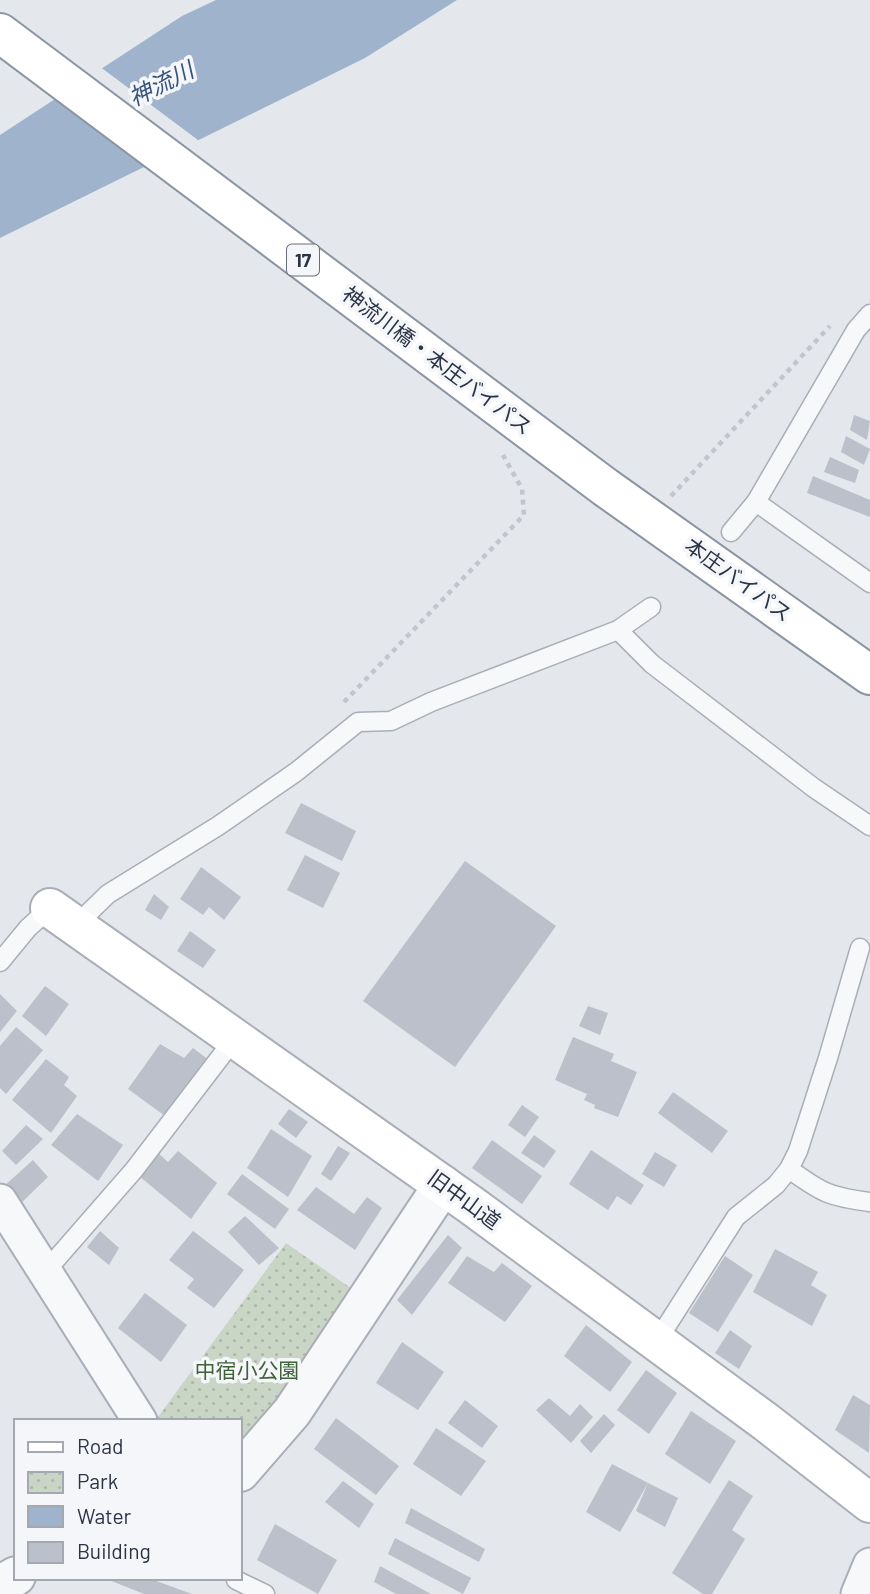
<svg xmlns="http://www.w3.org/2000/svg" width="870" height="1594" font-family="Barlow,'Noto Sans JP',sans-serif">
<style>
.park{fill:url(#park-dots)}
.water{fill:#9fb4cc}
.pier{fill:#e4e7ec}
.building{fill:#bbc0ca}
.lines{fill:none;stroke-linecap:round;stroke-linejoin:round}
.service-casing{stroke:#a9aeb7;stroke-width:21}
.minor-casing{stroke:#a9aeb7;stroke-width:37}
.tertiary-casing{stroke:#a9aeb7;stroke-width:42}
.secondary-casing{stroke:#a9aeb7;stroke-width:42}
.trunk-casing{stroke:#8b94a3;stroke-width:42}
.path{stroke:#c2c5cb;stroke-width:4.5;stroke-dasharray:5 5;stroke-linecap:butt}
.service{stroke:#f7f8fa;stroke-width:18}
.minor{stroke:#f7f8fa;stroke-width:33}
.tertiary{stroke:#f7f8fa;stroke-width:38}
.secondary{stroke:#fff;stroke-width:38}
.trunk{stroke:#fff;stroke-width:38}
.labels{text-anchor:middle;stroke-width:7;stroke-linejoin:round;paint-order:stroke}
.shield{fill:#f4f6f9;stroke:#676e7b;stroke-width:2}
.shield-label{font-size:19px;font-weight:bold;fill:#2b3445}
.street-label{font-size:21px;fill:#2b3445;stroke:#f4f6f9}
.park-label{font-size:21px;fill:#3f6138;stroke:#f4f6f9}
.water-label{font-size:23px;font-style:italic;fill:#34527a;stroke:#f4f6f9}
</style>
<defs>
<pattern id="park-dots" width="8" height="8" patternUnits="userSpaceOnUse" patternTransform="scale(1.75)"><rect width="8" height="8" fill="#c9d6c5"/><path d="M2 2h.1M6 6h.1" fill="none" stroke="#adb8ab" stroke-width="1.8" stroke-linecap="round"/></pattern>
</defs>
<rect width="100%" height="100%" fill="#e4e7ec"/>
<path class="park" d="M286,1243l69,48 -115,165v-35h-85z"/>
<path class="water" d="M216,0h241l-92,58 -365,180v-103l182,-119z"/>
<path class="pier" d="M99,66l103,77 -50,24 -97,-72z"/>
<g class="building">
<path d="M854,415l16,6 -3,19 -17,-10z"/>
<path d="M846,436l24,13 -6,16 -23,-13z"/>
<path d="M830,457l29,13 -4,13 -31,-11z"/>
<path d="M813,476l57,24v17l-63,-24z"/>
<path d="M301,803l55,28 -14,30 -57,-28z"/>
<path d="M305,855l35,18 -17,35 -36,-18z"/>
<path d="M465,861l91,65 -101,141 -92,-66z"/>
<path d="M201,867l40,30 -17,23 -15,-13 -6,8 -23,-16z"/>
<path d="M154,894l15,13 -8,13 -16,-10z"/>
<path d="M190,931l26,19 -13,18 -26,-17z"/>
<path d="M45,986l24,18 -23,32 -24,-20z"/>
<path d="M0,994l17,17 -17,21z"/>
<path d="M588,1006l20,7 -8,22 -21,-9z"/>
<path d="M16,1027l27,23 -37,44 -6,-6v-42z"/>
<path d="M573,1037l41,17 -3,7 26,11 -19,45 -24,-9 1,-3 -11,-5 3,-6 -32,-14z"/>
<path d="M160,1044l24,14 9,-10 16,12 -44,56 -37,-27z"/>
<path d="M46,1059l23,18 -5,8 13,11 -26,37 -39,-33z"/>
<path d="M673,1092l55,39 -16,22 -54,-40z"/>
<path d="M522,1105l17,12 -14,20 -17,-12z"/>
<path d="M289,1109l19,13 -12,16 -18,-14z"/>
<path d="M77,1114l46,31 -25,36 -47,-36z"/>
<path d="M26,1125l17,14 -27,26 -14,-14z"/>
<path d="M271,1129l41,27 -24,41 -41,-29z"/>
<path d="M534,1135l22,16 -12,17 -23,-15z"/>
<path d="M492,1140l50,36 -20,28 -50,-36z"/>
<path d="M338,1146l12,7 -19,28 -10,-7z"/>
<path d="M591,1150l53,35 -13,20 -14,-9 -9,14 -39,-26z"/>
<path d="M178,1151l39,32 -26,36 -52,-43 19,-23 10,9z"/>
<path d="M655,1152l22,13 -13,22 -22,-13z"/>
<path d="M33,1160l15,17 -29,28 -16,-18z"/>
<path d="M242,1174l47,35 -14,20 -48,-35z"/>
<path d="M316,1187l38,27 13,-17 15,11 -27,42 -58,-40z"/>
<path d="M245,1216l34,32 -20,17 -31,-33z"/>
<path d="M100,1231l19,17 -10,17 -22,-18z"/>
<path d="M193,1231l51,39 -30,38 -27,-20 7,-9 -25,-19z"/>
<path d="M448,1235l14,13 -50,67 -15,-15z"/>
<path d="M775,1249l43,23 -7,13 16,10 -15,31 -59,-34z"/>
<path d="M467,1256l27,16 8,-9 30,23 -27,36 -57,-39z"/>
<path d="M725,1256l28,19 -35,57 -29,-19z"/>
<path d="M145,1293l42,32 -26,37 -43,-34z"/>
<path d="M586,1325l46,37 -22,30 -46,-36z"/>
<path d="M730,1330l22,16 -13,23 -24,-16z"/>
<path d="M402,1342l42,30 -26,38 -42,-27z"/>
<path d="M646,1370l31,23 -28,41 -32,-24z"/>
<path d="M853,1395l17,10 -1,48 -34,-23z"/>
<path d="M549,1398l21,18 10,-12 13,13 -22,26 -35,-33z"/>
<path d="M465,1400l33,26 -16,22 -34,-25z"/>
<path d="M691,1411l45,30 -26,43 -45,-30z"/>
<path d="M604,1414l11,11 -24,28 -11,-12z"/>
<path d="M336,1418l63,48 -23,29 -62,-46z"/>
<path d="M436,1428l50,33 -25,35 -48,-32z"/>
<path d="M612,1464l36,19 -28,49 -34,-20z"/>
<path d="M729,1480l24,16 -21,34 13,9 -33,55h-9l-31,-21z"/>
<path d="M343,1481l31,23 -15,24 -34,-26z"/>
<path d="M648,1483l30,15 -13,29 -29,-16z"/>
<path d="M411,1508l74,41 -6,13 -74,-39z"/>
<path d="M275,1524l62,36 -19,34 -61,-34z"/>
<path d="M395,1538l76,40 -8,16 -75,-40z"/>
<path d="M380,1566l51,28h-35l-22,-12z"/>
<path d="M104,1578h44l44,16h-48z"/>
</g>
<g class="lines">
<g class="service-casing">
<g id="service">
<path d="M756,502l114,81"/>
<path d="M731,532l25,-30 100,-172 14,-16"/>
<path d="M618,630l34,34 162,124 56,38"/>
<path d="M75,926l33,-32 110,-68 78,-54 62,-50 33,-1 40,-19 187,-72 33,-23"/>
<path d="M0,962l28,-34 22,-20"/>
<path d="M789,1169c33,24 41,28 81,33"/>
<path d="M45,1272l89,-102 101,-132"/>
<path d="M657,1341l79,-124 40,-32 13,-16 9,-18 30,-93 32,-110"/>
<path d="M236,1580l29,14"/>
</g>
</g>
<g class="minor-casing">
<g id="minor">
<path d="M0,1201l140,220"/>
<path d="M858,1594l12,-29"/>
</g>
</g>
<g class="tertiary-casing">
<g id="tertiary">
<path d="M240,1472l52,-60 151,-227"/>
<path d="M0,1585l16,-9"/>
</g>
</g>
<g class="secondary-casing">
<path id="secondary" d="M50,908l421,297 295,217 104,81"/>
</g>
<g class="trunk-casing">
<path id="trunk" d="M0,33l605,454 265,188"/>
</g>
<g class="path">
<path d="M671,496l159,-170"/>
<path d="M344,702l180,-187 -2,-26 -19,-34"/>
</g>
<use href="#service" class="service"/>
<use href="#minor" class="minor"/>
<use href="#tertiary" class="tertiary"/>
<use href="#secondary" class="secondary"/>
<use href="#trunk" class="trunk"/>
</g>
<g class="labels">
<rect class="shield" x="287" y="244.5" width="32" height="31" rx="5"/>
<g class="shield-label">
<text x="303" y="267">17</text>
</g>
<g class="street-label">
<text transform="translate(437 361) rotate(37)" y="7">神流川橋・本庄バイパス</text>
<text transform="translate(738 580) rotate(36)" y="7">本庄バイパス</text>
<text transform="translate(464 1200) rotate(36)" y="7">旧中山道</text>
</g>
<g class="park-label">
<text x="247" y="1378">中宿小公園</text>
</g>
<g class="water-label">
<text transform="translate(161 84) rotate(-27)" y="8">神流川</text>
</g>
</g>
<rect x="14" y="1419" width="228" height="161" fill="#f4f6f9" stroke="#a4a8b1" stroke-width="2"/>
<rect x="28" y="1442" width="35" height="10" fill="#ffffff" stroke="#a4a8b1" stroke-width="2"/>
<text x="77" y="1454" font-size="21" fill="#2b3445">Road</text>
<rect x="28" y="1472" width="35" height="21" fill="url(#park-dots)" stroke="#a4a8b1" stroke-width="2"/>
<text x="77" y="1489" font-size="21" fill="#2b3445">Park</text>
<rect x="28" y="1506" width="35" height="21" fill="#9fb4cc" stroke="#a4a8b1" stroke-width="2"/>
<text x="77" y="1524" font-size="21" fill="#2b3445">Water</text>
<rect x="28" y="1542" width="35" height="21" fill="#bbc0ca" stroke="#a4a8b1" stroke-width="2"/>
<text x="77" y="1559" font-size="21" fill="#2b3445">Building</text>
</svg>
